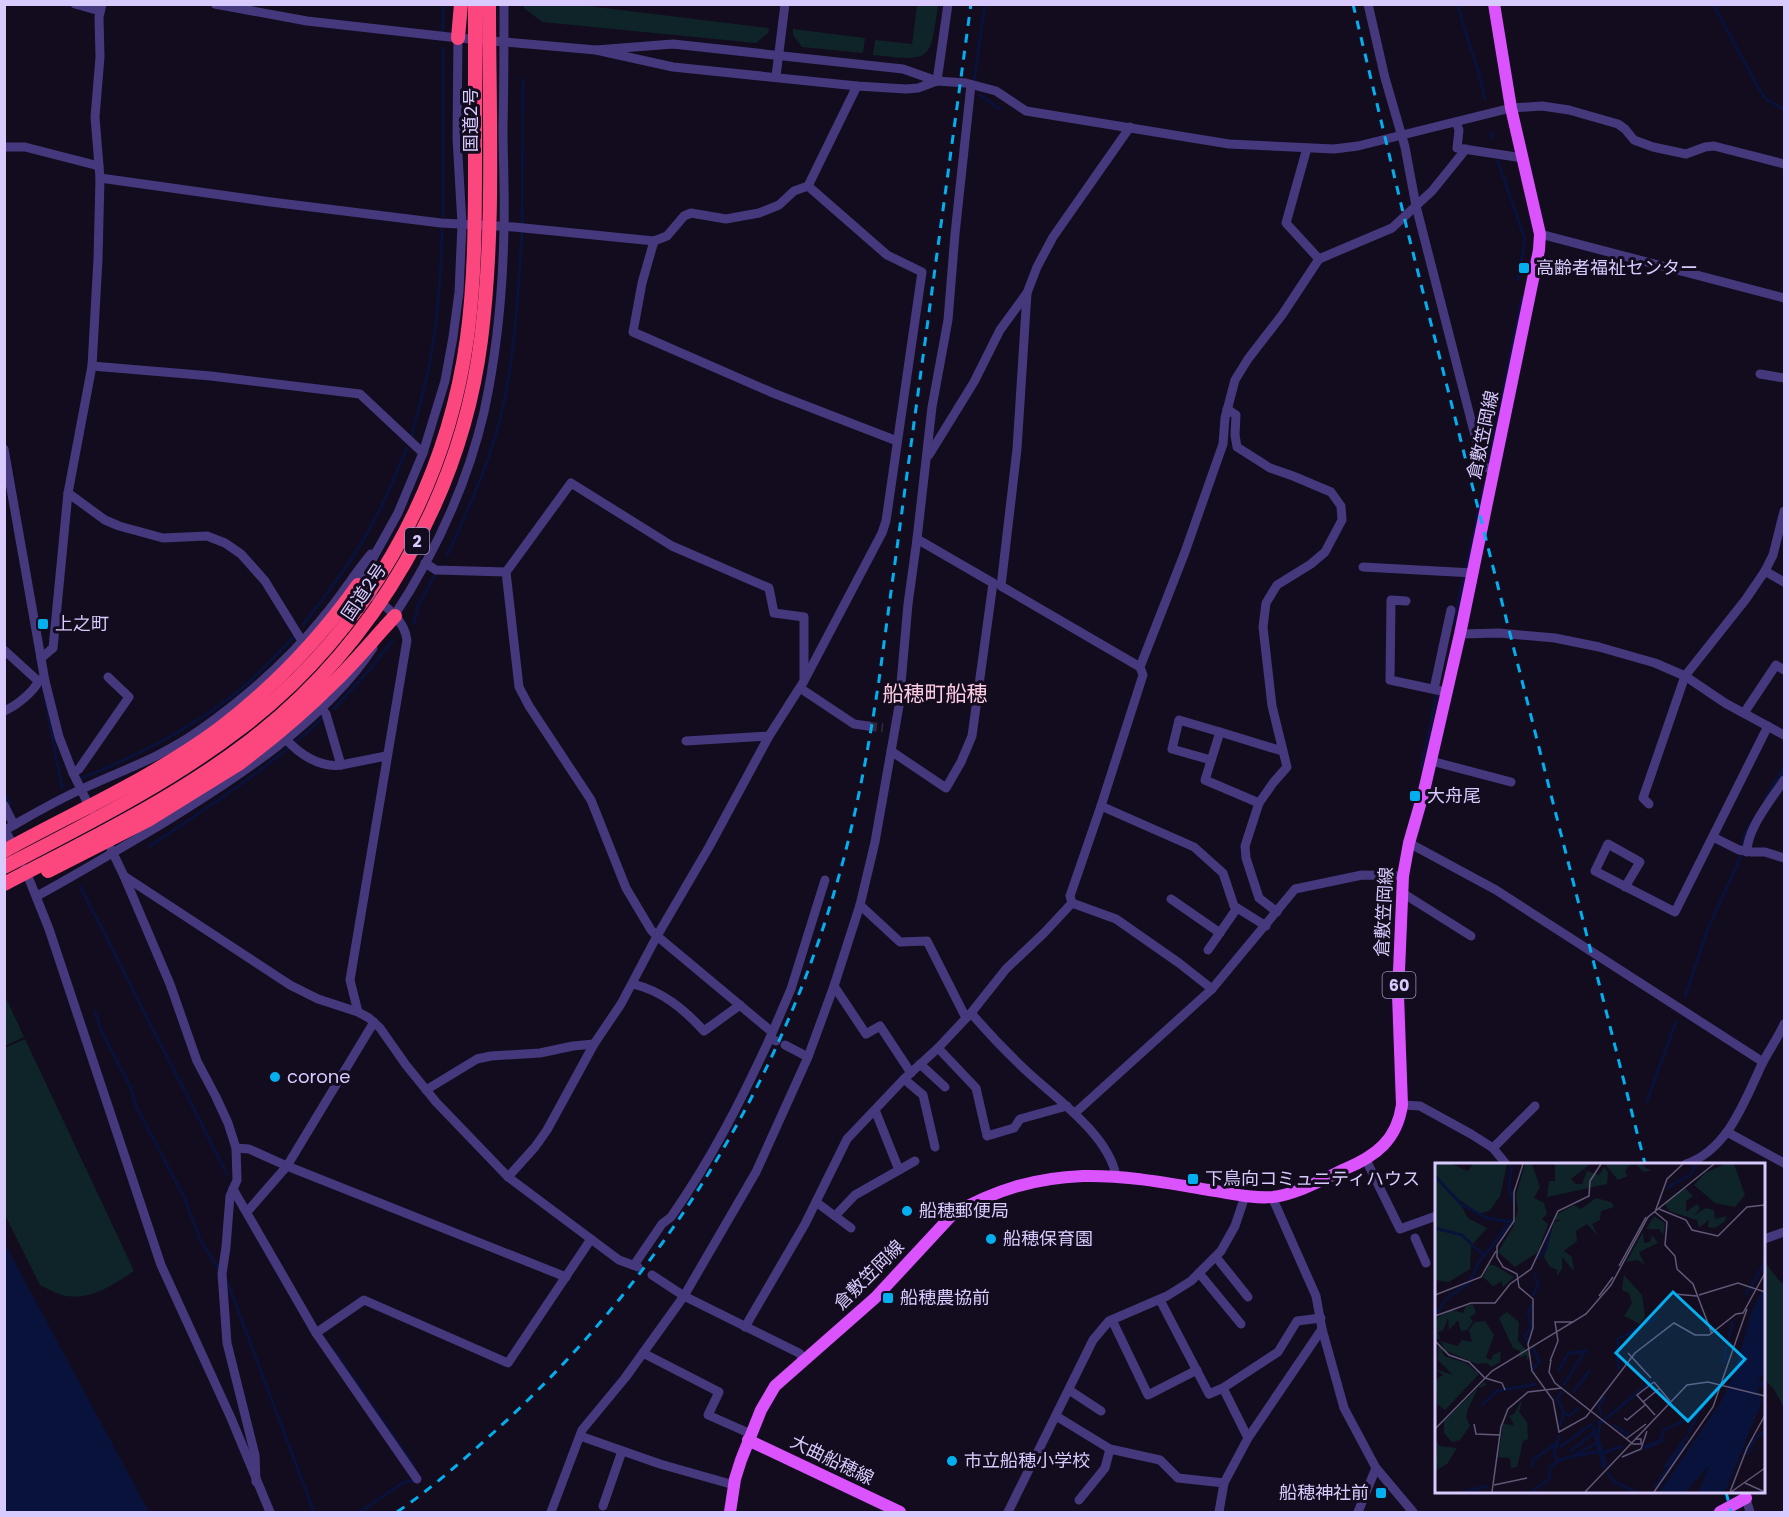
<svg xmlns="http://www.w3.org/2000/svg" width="1789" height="1517" font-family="Poppins,'Noto Sans JP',sans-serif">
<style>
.green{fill:#0f2428}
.water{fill:#09123a}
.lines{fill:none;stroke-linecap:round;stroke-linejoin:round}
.stream{stroke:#09123a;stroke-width:3}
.minor-tunnel{stroke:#302840;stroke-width:9;stroke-dasharray:9 4.5;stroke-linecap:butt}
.minor{stroke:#46387c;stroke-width:9}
.major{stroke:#da53fc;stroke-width:12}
.highway{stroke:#fc477e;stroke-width:14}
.rail{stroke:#04aff0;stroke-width:3;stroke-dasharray:9 8;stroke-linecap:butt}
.highway-bridge{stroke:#fc477e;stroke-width:14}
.poi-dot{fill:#04aff0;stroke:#120c1e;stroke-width:2}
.labels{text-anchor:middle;stroke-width:6;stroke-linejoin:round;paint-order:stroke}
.shield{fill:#120c1e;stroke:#9d91bb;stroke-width:1.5}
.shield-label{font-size:16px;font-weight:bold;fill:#d9cafe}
.street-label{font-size:18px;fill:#d9cafe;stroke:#120c1e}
.poi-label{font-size:18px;fill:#d9cafe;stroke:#120c1e;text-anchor:start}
.quarter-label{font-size:21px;fill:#fecce3;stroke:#120c1e}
.inset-river{fill:none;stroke:#09123a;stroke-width:3}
.inset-road{fill:none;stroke:#625878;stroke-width:1.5}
.view{fill:#04aff0;fill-opacity:0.15;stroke:#04aff0;stroke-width:3}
.inset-edge{fill:none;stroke:#d9cafe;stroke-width:3}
</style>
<rect width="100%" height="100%" fill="#120c1e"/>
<g class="green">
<path d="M524,5h64v1l181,22 -1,5 -12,10 -214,-21 -18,-14z"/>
<path d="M917,5h21c-8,58 -7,56 -65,50l2,-15 37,4z"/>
<path d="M793,29l72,9 -2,15 -61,-6 -9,-12z"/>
<path d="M5,996l19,41 -19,9h-1z"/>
<path d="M25,1039l109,232c-20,13 -42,29 -67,25 -9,-1 -19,-7 -27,-11l-35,-70v-167z"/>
<path d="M1764,1261l17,22h3v125l-10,-19 -10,-10z"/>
</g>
<path class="water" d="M4,1244h1l144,268h-144z"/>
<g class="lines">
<g class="stream">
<path d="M1457,4l22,70 6,25"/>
<path d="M1713,4l45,83 7,11 19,12"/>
<path d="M443,32v-28"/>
<path d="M974,81l11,-77"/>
<path d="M980,95l20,14"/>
<path d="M1491,132l2,6"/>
<path d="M1498,161l27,79 -7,40"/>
<path d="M443,217v-169"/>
<path d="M522,223l1,-144"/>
<path d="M411,438c6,-24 13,-47 18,-71 9,-46 12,-92 13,-138"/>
<path d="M1489,461l33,-163"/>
<path d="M447,555c21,-44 41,-89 53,-136 15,-61 18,-124 22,-187"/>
<path d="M414,623l4,-17 17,-32"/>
<path d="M1453,623l32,-140"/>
<path d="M303,625c21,-28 44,-56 62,-88 17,-28 29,-58 42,-89"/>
<path d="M45,697l17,91 2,-1"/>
<path d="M334,709l37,-41 22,-28"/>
<path d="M1421,768l16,-75"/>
<path d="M82,778c51,-20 98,-44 142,-76 26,-18 48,-43 71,-66"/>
<path d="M4,793l6,11"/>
<path d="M1765,799l19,-31"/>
<path d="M150,846c60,-40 120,-79 173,-128"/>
<path d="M80,886l147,288"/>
<path d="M1685,997l23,-68 33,-73 3,-20 9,-16"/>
<path d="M95,1012l7,20 29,56 5,18 48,91 16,42 19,31"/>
<path d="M1647,1101l29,-79"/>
<path d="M227,1281l87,231"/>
<path d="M333,1349l81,117"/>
<path d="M360,1512l44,-30 9,-1"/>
</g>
<path class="minor-tunnel" d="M868,726l15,2"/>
<g class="minor">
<path d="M75,4l25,7"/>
<path d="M215,4l92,17 151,17 138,12 77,17 184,19 49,3 12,-1 19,-7"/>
<path d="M1368,4l17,74 20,69 11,59 64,249 4,12 10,2"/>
<path d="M596,50l77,-6 230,25 34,12 29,2 30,8 30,20 203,33 105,5 24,-3 153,-38 31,-2 27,4 49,14 7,5 9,11 19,7 33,7 19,-7 9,-1 70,18"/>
<path d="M776,76l9,-72"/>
<path d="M937,81l11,-77"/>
<path d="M1456,122l3,8 -2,18 66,10"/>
<path d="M1130,127l-77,110 -16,30 -10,26 -10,156 -16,137 139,81"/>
<path d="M4,147h21l74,19"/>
<path d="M1307,148l-21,75 33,36"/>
<path d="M100,178l171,24 170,21 73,4 140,14 13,-5 17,-20 7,-3 35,6 33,-6 20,-8 15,-14 14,-5 79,69 35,17 -36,249 -4,12 -78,148 -35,55 -60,111 -52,89 -36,68 -27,40 -47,86 -12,17 -27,30"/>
<path d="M808,186l49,-100"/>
<path d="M1540,234l244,64"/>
<path d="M654,241l-12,42 -9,49 140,61 124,48"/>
<path d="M92,366l119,10 149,18 63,59"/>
<path d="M1760,374l24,4"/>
<path d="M1227,409l9,6 -1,20 2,12 33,21 23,8 38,16 10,14 1,14 -17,32 -14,12 -34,21 -11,18 -3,24 9,79 15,61 -14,16 -14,20"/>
<path d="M4,449l41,232 14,56 14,36 18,37"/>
<path d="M929,455l45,-73 26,-52 27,-37"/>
<path d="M68,493l37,27 14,6 44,12 44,-2 18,7 16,11 24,27 37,60"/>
<path d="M425,563l11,7 70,2 13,115 10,19 62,94 35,88 25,42 6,6 115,96"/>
<path d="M1363,567l110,6"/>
<path d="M1765,571l19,11"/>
<path d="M506,572l65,-89 101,63 97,42 5,25 30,4v62"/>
<path d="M1406,601l-15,-1 -1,80 56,12"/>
<path d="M392,619c41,-62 75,-134 92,-207 13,-60 19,-123 20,-185 1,-33 -1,-67 -1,-100 1,-41 1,-82 1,-123"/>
<path d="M1460,634l39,-1 56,5 44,9 56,16 30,13 40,27 59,32"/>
<path d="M4,650l33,30 8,1"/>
<path d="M41,658l12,-10 15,-155 24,-127 6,-107 2,-81 -5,-61 5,-60 -1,-40 3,-13"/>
<path d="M800,688l54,36 14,2"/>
<path d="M1434,689l17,-79"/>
<path d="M321,707l5,7 15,51 45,-9"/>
<path d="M4,711c12,-5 30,-19 35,-31"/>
<path d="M1744,713l32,-48 8,5"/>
<path d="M286,739c13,15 34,29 55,26"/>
<path d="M686,741l83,-5"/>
<path d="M891,751l55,37 15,-26 11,-26 21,-153 -76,-44"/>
<path d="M1211,760l-39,-11 7,-29 41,12"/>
<path d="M1431,761l80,21"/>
<path d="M73,773l6,-4 50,-72 -21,-20"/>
<path d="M1649,804l-6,-6 42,-122 61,-77 19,-28 8,-16 11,-44"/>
<path d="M4,805l10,20"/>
<path d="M1101,806l93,41 29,26 11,33 32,20"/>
<path d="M4,829l11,19"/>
<path d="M5,830c25,-14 50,-29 77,-41 41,-19 80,-32 118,-59 45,-32 89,-70 124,-114 17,-20 30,-42 47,-62"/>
<path d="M1713,837l26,13 13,2h13l19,6"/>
<path d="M1409,843l87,47 267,172"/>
<path d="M111,849l13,27 46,108 27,77 19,36 12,26 8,25 1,32 -7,16 -4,51 -4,27 5,69 28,112 1,27"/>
<path d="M1747,852c0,-24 25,-53 37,-72"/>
<path d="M25,869l24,60 112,336 70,153 39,94"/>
<path d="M124,876l166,109 28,14 40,13 11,6 11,10 26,37 30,37 72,75 111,83 19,7"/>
<path d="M1625,887l15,-25 -32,-18 -13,27 80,41 93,-186"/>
<path d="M1401,892l70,44"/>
<path d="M37,896c42,-23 82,-47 123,-71 75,-46 163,-102 213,-177"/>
<path d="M1171,899l49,34"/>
<path d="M1072,903l44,16 63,44 33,26"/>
<path d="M860,905l40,37 27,-1 39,77"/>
<path d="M1277,912l-18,-14 -13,-40 -1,-12 14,-43 -54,-23 15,-48 62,19"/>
<path d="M1208,950l29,-42"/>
<path d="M633,984c29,7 51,25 71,47l36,-26"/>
<path d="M834,986l32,48 14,-8 31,47"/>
<path d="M358,1012l-8,-32 57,-340c-3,-25 -31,-40 -49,-55l40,-72 25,-60 22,-72 8,-44 6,-45 3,-68 -5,-86 1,-104"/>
<path d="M971,1013c19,22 39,43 61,63 28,25 77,61 84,100"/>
<path d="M776,1041l-6,-3 21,-49 34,-109"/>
<path d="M785,1045l23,12"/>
<path d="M938,1048l38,40 11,48 27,-8 6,-9 47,-13"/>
<path d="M920,1064l25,23"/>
<path d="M904,1079l19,16 12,52"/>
<path d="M426,1090l51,-31 14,-3 49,-3 33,-7 21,-2"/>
<path d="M1402,1105l18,1 51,28 22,14 13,16"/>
<path d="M875,1110l24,60"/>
<path d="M1075,1113l137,-124 83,-100 67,-14 41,1"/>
<path d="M1727,1132l57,31"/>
<path d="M236,1148l13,1 38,17 279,111"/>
<path d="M1493,1148l42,-42"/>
<path d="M1366,1160l34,69 36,-13"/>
<path d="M1686,1164c42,-14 59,-64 76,-100 7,-14 16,-26 22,-40"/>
<path d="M233,1189l83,144 101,146"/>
<path d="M1272,1197l44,99 6,33 22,79 32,60 37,44"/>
<path d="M816,1202l35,26"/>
<path d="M247,1212l40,-46 87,-144"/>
<path d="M835,1216l20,-21 60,-34"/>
<path d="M1415,1238l11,25"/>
<path d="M1764,1239l20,-7"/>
<path d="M1216,1257l32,40"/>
<path d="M634,1265l28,-41 9,-7c40,-57 70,-116 99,-179"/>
<path d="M1199,1273l42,51"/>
<path d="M652,1275l32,21 115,57 5,6"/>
<path d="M1160,1300l49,94 14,-6"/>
<path d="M1112,1320l36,75 49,-25"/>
<path d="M745,1327l60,-103 42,-85 57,-60 34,-31 33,-35 35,-44 38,-36 28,-30 -2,-7 31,-90 42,-131 -3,-8 45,-115 38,-108 2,-26 10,-38 13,-21 34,-44 37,-56 73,-31 40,-37 34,-42"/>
<path d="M316,1333l48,-33 144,63 83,-124"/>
<path d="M643,1353l76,39 -11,23 43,19"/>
<path d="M1069,1390l32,21"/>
<path d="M1056,1416l54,33 50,11 18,18 46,5 24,-45 -25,-50 55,-36 19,-31 24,-3"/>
<path d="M580,1436l80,28 74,21"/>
<path d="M1248,1438l74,-109"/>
<path d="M1744,1492l6,20"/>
<path d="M1079,1500l26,-32 5,-19"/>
<path d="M603,1506l19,-55"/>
<path d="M551,1512l31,-82 43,-52 59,-82 72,-124 52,-115 26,-71 26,-81 15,-63 24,-136 9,-102 9,-65 15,-132 16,-87 7,-86 16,-149"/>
<path d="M1008,1512l85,-172 16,-19 58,-25 24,-15 30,-30 14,-25 10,-30"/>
<path d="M1219,1512l5,-29"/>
<path d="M1358,1512l18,-44"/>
</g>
<g class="major">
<path d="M748,1440l152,72"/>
<path d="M730,1512l5,-33 6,-19 20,-50 14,-24 100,-88 78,-84c42,-24 81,-36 130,-38 43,-1 84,7 126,14 21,3 43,9 64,7 24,-3 49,-17 72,-28 31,-13 52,-29 57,-64l-4,-110 5,-119 6,-33 15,-52 36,-157 79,-384 1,-16 -29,-126 -17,-104"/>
<path d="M1720,1512l26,-14"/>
</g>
<g class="highway">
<path d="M458,38l3,-34"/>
<path d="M215,732c56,-42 103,-91 143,-147"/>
<path d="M240,763c33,-25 65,-52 95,-82 21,-20 40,-44 60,-65"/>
</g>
<g class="rail">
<path d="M1353,4l55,229 237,931"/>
<path d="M1726,1492l5,20"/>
<path d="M397,1512c34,-23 65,-51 96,-79 159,-144 280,-333 341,-540 21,-70 34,-141 45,-213l92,-676"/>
</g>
<g class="highway-bridge">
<path d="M4,851c71,-39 146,-72 211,-119"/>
<path d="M4,867c81,-42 164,-83 237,-139 123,-94 205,-237 226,-390 8,-59 8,-118 8,-177 0,-52 0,-104 0,-157"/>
<path d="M48,871l100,-51 92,-57"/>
<path d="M4,884c84,-44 172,-86 247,-144 125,-97 210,-244 230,-400 14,-109 8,-226 8,-336"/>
</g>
</g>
<g class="poi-dot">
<rect x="1518" y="262" width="12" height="12" rx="3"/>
<rect x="37" y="618" width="12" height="12" rx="3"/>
<rect x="1409" y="790" width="12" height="12" rx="3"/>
<circle cx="275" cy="1077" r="6"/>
<rect x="1187" y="1173" width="12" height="12" rx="3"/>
<circle cx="907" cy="1211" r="6"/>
<circle cx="991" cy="1239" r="6"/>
<rect x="882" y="1292" width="12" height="12" rx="3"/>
<circle cx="952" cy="1461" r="6"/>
<rect x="1375" y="1487" width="12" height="12" rx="3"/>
</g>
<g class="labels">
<g class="shield">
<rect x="405" y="528" width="24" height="26" rx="4.5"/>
<rect x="1382.5" y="972" width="33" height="26" rx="4.5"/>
</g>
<g class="shield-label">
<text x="417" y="547">2</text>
<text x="1399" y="991">60</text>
</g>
<g class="street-label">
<text transform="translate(471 120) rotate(-90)" y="6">国道2号</text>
<text transform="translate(1483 435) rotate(-78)" y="6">倉敷笠岡線</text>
<text transform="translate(364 592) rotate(-56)" y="6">国道2号</text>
<text transform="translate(1384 912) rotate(-87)" y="6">倉敷笠岡線</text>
<text transform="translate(869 1275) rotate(-45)" y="6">倉敷笠岡線</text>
<text transform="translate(832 1460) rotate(26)" y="6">大曲船穂線</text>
</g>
<g class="poi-label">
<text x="1536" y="274">高齢者福祉センター</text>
<text x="55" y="630">上之町</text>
<text x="1427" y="802">大舟尾</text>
<text x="287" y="1083">corone</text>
<text x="1205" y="1185">下鳥向コミュニティハウス</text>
<text x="919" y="1217">船穂郵便局</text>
<text x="1003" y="1245">船穂保育園</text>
<text x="900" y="1304">船穂農協前</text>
<text x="964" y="1467">市立船穂小学校</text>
<text x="1369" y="1499" text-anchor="end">船穂神社前</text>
</g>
<g class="quarter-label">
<text x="935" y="701">船穂町船穂</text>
</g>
</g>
<g transform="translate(1435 1163)">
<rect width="330" height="330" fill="#120c1e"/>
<path d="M0,1h17l16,7 5,-7h34l-7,32 -10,14 -11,4 -22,-16 11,20 19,10 -16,18 -1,23 -21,13 -14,-2zM90,1h7l8,23 -6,11 10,5 3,11 -5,5 6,5 -10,28 -23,15 -17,-15 15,-25 5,-17 -2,-15zM120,1h35l-19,15 5,5h6l5,-13 12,4 5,-8 4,5 -1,12 -60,13 2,-16h6zM170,1h36l10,7 -8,1 -7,-8 -8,2 -3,6 3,4 -10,4zM290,1h9l11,31 -10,12 -20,-4 -21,-18 11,-12zM250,25l8,8 -7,5v11l11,-8 3,5 -7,7 13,-8 8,2 1,9 12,-3 -2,5 -10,7 -7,-1 1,-7 -10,8 -2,-8 -28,-9 -4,-8zM161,35l15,4 3,5 -13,4 -1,9 -8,4 6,12 -11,-12 -11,7 1,10 -13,10 8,6 2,14 -12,-14v12l-5,7v-6l-7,-3 -6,-10 10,-35 8,-2h-7l1,-5 18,-10 7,4zM219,53l11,7 -2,12 -4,-6h-13zM208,69l1,11 6,-1 2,-7 6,8 -19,9 6,13 -7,-5 -12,2zM54,102h5l20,12 -11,10 -1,-6 -9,5 -10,-9zM189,112l18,20 3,21 -5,8 -16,-8 8,-13 -3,-10 -7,-3zM38,141l3,9 -6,4 3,5 -6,8 -6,1 -3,-11 -9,10 -1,-12 -5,13 -5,1 2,7h-5l1,-21 16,-8 11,3 3,-7zM72,149l12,10 -1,19 12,13 -3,7 -1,-6 -7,3 1,-7 -7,-3 -14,-30zM50,158l9,14 -8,23 5,2 2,-5 8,-4 -1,11 -9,5 -4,-4 -10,1 -31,-13 -6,-10 18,5 4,-6 10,2 -3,-12 6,-8zM0,178l5,3 4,12 22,7 13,11 -34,36 -8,-6 -2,-18v-6l8,-5 -8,-6 18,6 -16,-16 2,-14zM49,219l3,3 -9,3 -10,21 -2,8 4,9 -10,14 -8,2 -8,-9v-12zM87,236l-3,13 8,10 1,17 -5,2 -6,26 -6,1 -1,-10 -12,-1 5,-33 11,1 -5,-9 5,-2zM2,278l2,5 18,2 -10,16 -12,7z" fill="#0f2428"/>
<path d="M330,122v86l-8,13 8,-5v7l-8,1 5,14 -35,87 -4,4h-25l11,-26 -23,26h-27l63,-92 12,-27 17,-60z" fill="#09123a"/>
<path class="inset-river" d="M77,1l-3,23 5,16M0,13l26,28 26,14 24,4M232,25l24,-14 5,-10M0,65l27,7 22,21M101,96l10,-10 4,-19M311,132l19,-33M98,133l5,-11 -4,-12M0,152l12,-17 22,-15 11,-22 33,-42M293,178l5,-20M93,180l-3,-8 7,-7 -4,-15 5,-9M98,185l6,13 -6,9M288,201l4,-18M183,207v-31l40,-22M123,208l11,-18 19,-2M128,223l22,-35M138,230l17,-23M201,230l16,-12M46,243l16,-15 39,-7M265,248l12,-19M129,250l5,3 10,-9M166,252l-2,-9 6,-10M165,257l-2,18 8,28M164,261l37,-30M178,262l16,10M125,263l4,-13 -7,-14 5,-8M158,263l11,43M253,270l11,-21M125,284l33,-24M208,284l17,-6 4,-11 31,-14M210,286l20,-10M135,289l23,-19M167,290l21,-7M312,291l6,-13 12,-11M136,294l26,-14M136,294l28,-6M127,297l-5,1 13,-4M96,304l3,-8 23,-16 2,-8M230,304l23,-32M172,309l6,9 22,11M219,325l31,-44M28,329l25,-6M96,329l18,-13 1,-11 7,-7 -3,-10 4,-8"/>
<path class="inset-road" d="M88,1l-9,28v29l-17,25v11l6,10 14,7 2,13 14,12v29l-5,16 4,27 21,29 6,32 27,-15 49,-64 39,-30 21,12h14l27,-21 7,-1 22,-40M248,1l-16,15 -12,33 12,10 -2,23 10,11 2,13 16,15 19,50M224,46l27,11 6,10 26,6 29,-29 18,-2M184,103l27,-49M239,131l23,2M0,132l46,-18 15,-26M264,132l39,-12 27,9M164,133l14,-19M0,153l36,-13h24l15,-19 21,-15 27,-58 31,-15 1,-15 11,-17M0,178l14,14 20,7 16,16 17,5 3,7M193,190l23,25M116,197l-2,12 6,11 78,61h8v-5h-5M115,198l8,-20 -3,-19h19M219,219l-17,13 18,20M219,219l16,19M208,239l17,-14M189,255l3,2 18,-15M39,261l2,10 24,1M0,266l57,-58 94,-57 25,-29 37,-68 66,-53M191,276l20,-15M187,294l19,-8 6,-18M310,320l20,9M59,322l33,-7M57,329l9,-65 7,-18 20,-17 34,-4M150,329l102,-107 21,-3 57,14M219,329l59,-85 34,-98M295,329l17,-44 18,-33M296,329l34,-24"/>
<path class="view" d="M238,129l72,67 -57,62 -72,-68z"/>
<rect width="330" height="330" class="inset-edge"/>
</g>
<rect width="1789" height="1517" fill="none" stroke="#d9cafe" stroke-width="12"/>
</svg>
